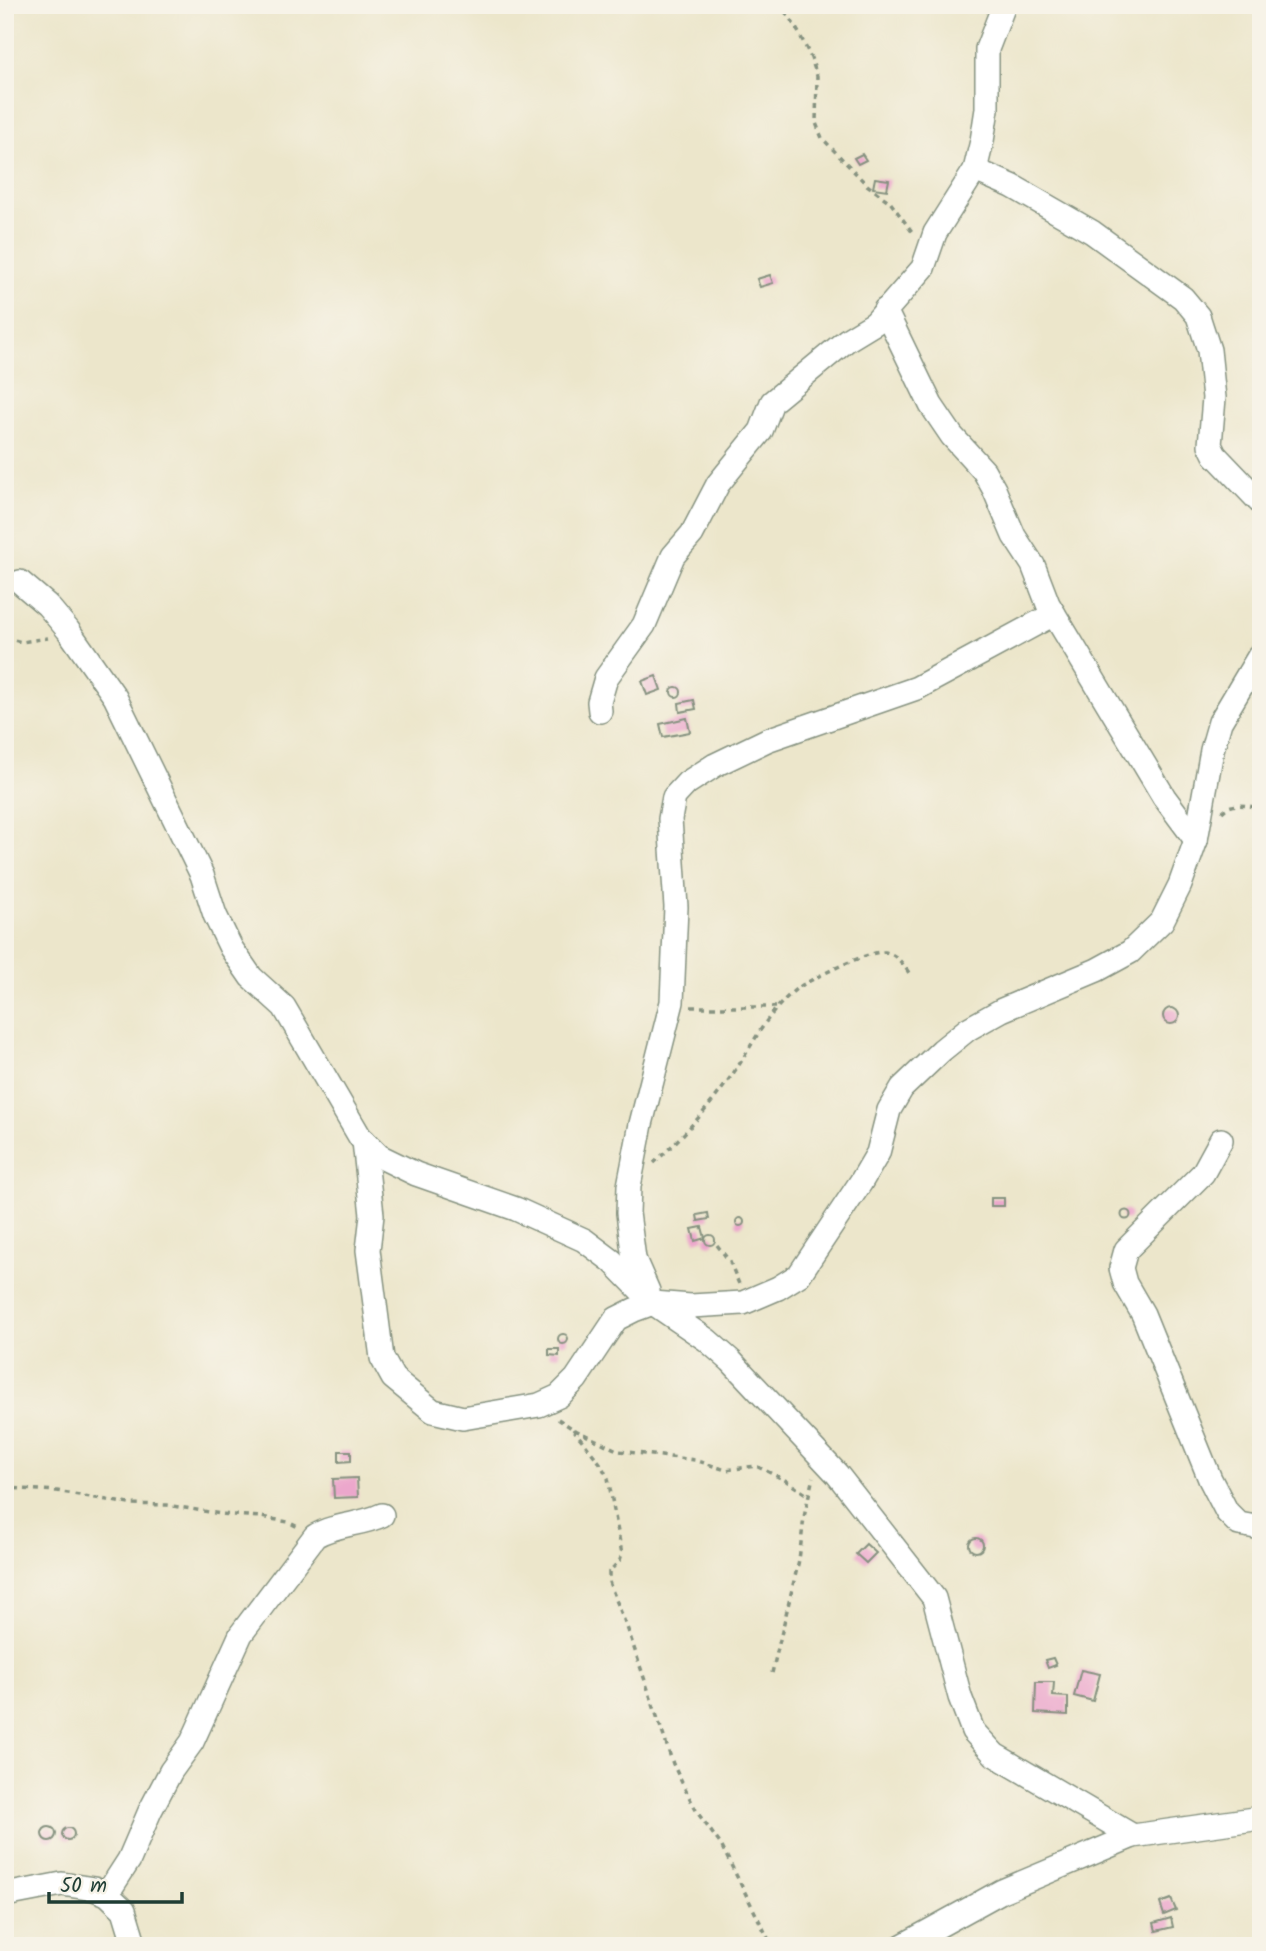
<svg xmlns="http://www.w3.org/2000/svg" width="1266" height="1951" font-family="Kalam,sans-serif">
<style>
.building{fill:#eca7cc}
.lines{fill:none;stroke-linecap:round;stroke-linejoin:round}
.minor-casing{stroke:#869280;stroke-width:26}
.path{stroke:#869280;stroke-width:3.5;stroke-dasharray:5 5;stroke-linecap:butt}
.minor{stroke:#fff;stroke-width:23}
</style>
<rect width="100%" height="100%" fill="#f7f3e8"/>
<filter id="ink" filterUnits="userSpaceOnUse"><feTurbulence type="fractalNoise" baseFrequency=".0143" numOctaves="2"/><feDisplacementMap in="SourceGraphic" scale="14" xChannelSelector="R" yChannelSelector="G"/><feConvolveMatrix kernelMatrix="1 2 1 2 8 2 1 2 1" color-interpolation-filters="sRGB"/></filter>
<filter id="wash" filterUnits="userSpaceOnUse"><feTurbulence type="fractalNoise" baseFrequency=".00686" numOctaves="4" result="noise"/><feDisplacementMap in="SourceGraphic" scale="28" xChannelSelector="R" yChannelSelector="G"/><feGaussianBlur stdDeviation="1.57" result="paint"/><feColorMatrix in="noise" values="0 0 0 0 0 0 0 0 0 0 0 0 0 0 0 0 0 1.4 0 .05"/><feComposite in="paint" operator="in"/></filter>
<g filter="url(#wash)">
<rect width="100%" height="100%" fill="#ece6cb"/>
<g id="blocks">
<g class="building">
<path d="M862,154l4,6 -8,4 -4,-6z"/>
<path d="M875,178l14,2 -2,10 -14,-2z"/>
<path d="M770,275l3,8 -13,4 -3,-8z"/>
<path d="M656,676l5,14 -14,5 -5,-14z"/>
<circle cx="676" cy="692" r="5"/>
<path d="M694,700l2,9 -16,3 -1,-9z"/>
<path d="M687,718l3,14 -27,5 -3,-13z"/>
<circle cx="1171" cy="1016" r="8"/>
<rect x="991" y="1198" width="13" height="8"/>
<circle cx="1126" cy="1215" r="4.5"/>
<path d="M708,1213l1,6 -11,2 -1,-6z"/>
<circle cx="740" cy="1222" r="4"/>
<path d="M702,1227l3,11 -10,3 -3,-12z"/>
<circle cx="710" cy="1240" r="5"/>
<circle cx="563" cy="1339" r="5"/>
<path d="M549,1349h10v7l-10,-1z"/>
<path d="M339,1451h12v10l-12,1z"/>
<path d="M357,1478l1,19 -24,1 -1,-19z"/>
<circle cx="976" cy="1545" r="7"/>
<path d="M866,1544l10,9 -10,10 -10,-9z"/>
<path d="M1053,1658l3,7 -8,3 -3,-8z"/>
<path d="M1081,1670l19,4 -7,27 -19,-5z"/>
<path d="M1036,1682h18l-1,14 15,1v18l-33,-2z"/>
<circle cx="49" cy="1834" r="7"/>
<circle cx="68" cy="1834" r="6"/>
<path d="M1171,1899l5,11 -12,5 -4,-12z"/>
<path d="M1171,1918l2,9 -17,4 -2,-8z"/>
</g>
</g>
</g>
<g filter="url(#ink)">
<use href="#blocks" fill-opacity="0" stroke="#869280" stroke-width="2"/>
<g class="lines">
<g class="minor-casing">
<g id="minor">
<path d="M975,170l37,16 80,46 91,66 15,18 11,34 5,48 -4,47 5,10 46,48"/>
<path d="M885,310l46,95 21,31 32,35 10,18 20,47 19,29 15,39 116,193 32,43"/>
<path d="M20,582l27,23 21,25 47,67 87,178 13,40 16,33 20,29 33,30 76,130 19,19 37,18 100,35 68,31 28,21 41,42 54,37 24,21 106,113 97,124 26,99 13,34 22,24 138,81"/>
<path d="M600,711l-1,-9 7,-24 38,-53 29,-69 19,-22 26,-50 43,-53 11,-29 75,-62 28,-17 48,-55 12,-35 40,-63 7,-29 5,-32v-60l17,-44"/>
<path d="M1221,1140l-18,33 -77,77 -5,18 4,15 18,31 67,165 17,33 12,12 22,4"/>
<path d="M364,1141l8,74 -4,35 14,108 11,20 40,33 30,7 76,-13 20,-9 17,-17 40,-60 18,-9 19,-7 38,3 52,-3 35,-15 21,-13 62,-93 17,-29 11,-43 13,-22 40,-38 26,-21 34,-19 95,-40 33,-18 32,-31 18,-36 16,-45 16,-90 8,-28 41,-69"/>
<path d="M648,1291l-14,-32 -6,-46 1,-27 12,-62 31,-122 4,-95 -6,-88 4,-22 13,-14 28,-18 52,-25 150,-52 137,-74"/>
<path d="M107,1894l22,-34 21,-49 21,-40 21,-29 49,-108 74,-98c20,-12 46,-11 67,-21"/>
<path d="M5,1895l57,-11 32,5 13,5 17,16 11,36"/>
<path d="M902,1946l100,-55 131,-55 128,-18"/>
</g>
</g>
<g class="path">
<path d="M778,5l10,10 11,18 12,25 6,18 -1,47 6,15 45,47 23,17 23,31"/>
<path d="M5,638l17,4 26,-4"/>
<path d="M1222,812c10,-11 25,-6 39,-4"/>
<path d="M691,1007h86"/>
<path d="M654,1163c29,-27 56,-56 78,-88 16,-22 27,-47 45,-67 6,-7 13,-14 19,-19 15,-10 73,-39 89,-37 11,2 18,12 24,21"/>
<path d="M717,1245l13,17 9,22"/>
<path d="M558,1419l15,10 46,22 76,9 31,10 30,-4 29,14 24,16"/>
<path d="M573,1429l27,34 8,15 14,76 -2,6 -11,12v10l19,48 45,134 11,23 13,25 24,33 51,101"/>
<path d="M5,1488l52,3 72,13 38,1 54,9 40,3 27,5 10,5"/>
<path d="M772,1673l27,-113 5,-43 9,-40"/>
</g>
<use href="#minor" class="minor"/>
</g>
</g>
<rect width="1266" height="1951" fill="none" stroke="#f7f3e8" stroke-width="28"/>
<path d="M49 1892v10h133v-10" fill="none" stroke="#1f3d34" stroke-width="3.5"/>
<text x="60" y="1892" font-size="21" fill="#1f3d34" stroke="#f7f3e8" stroke-width="5" paint-order="stroke">50 m</text>
</svg>
